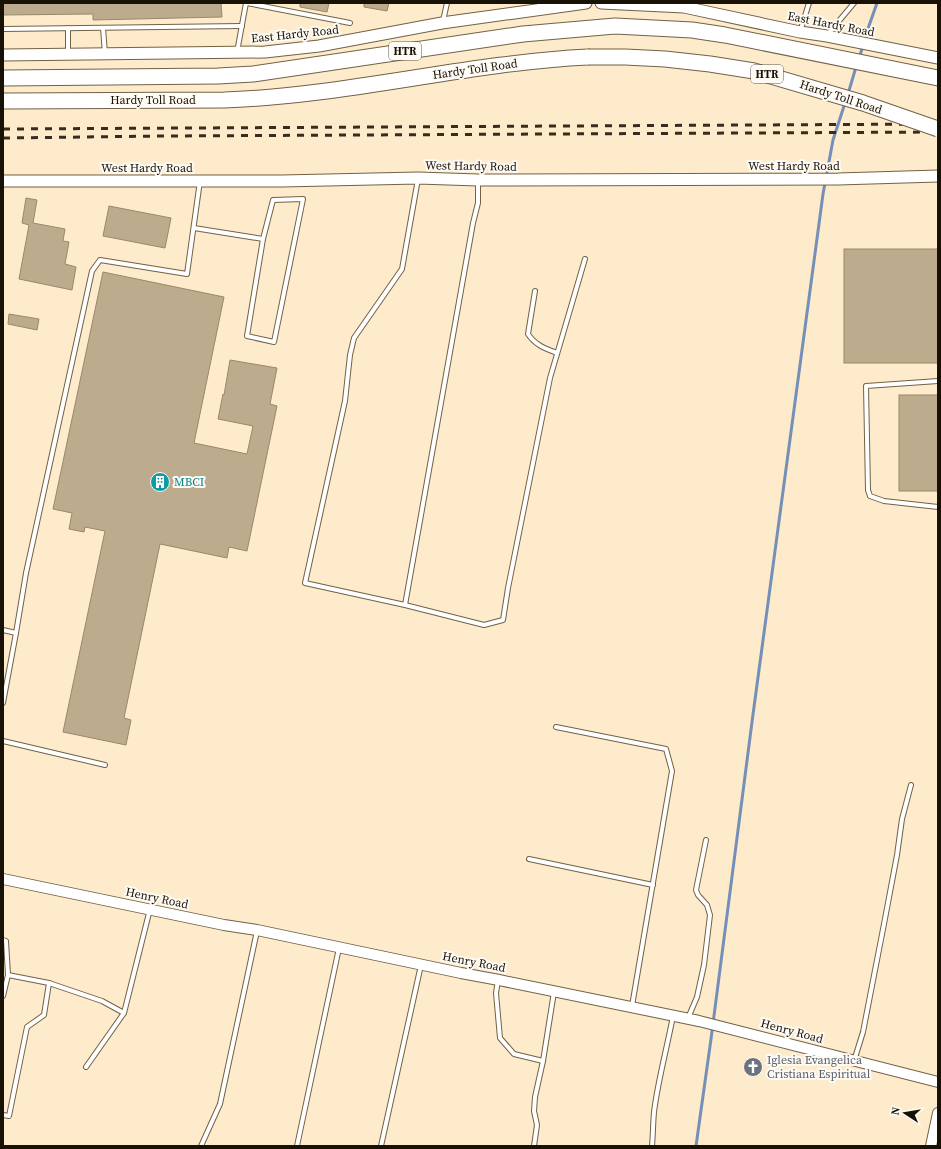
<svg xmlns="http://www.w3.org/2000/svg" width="941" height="1149" font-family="'Source Serif 4',serif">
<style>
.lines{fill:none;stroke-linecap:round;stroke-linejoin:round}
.stream{stroke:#768fb8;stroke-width:3}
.building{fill:#bdab8d;stroke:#9a886b}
.service-casing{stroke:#726145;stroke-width:6}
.tertiary-casing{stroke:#726145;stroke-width:12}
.secondary-casing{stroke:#726145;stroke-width:13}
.motorway-casing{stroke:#726145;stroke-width:17}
.service{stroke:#fff;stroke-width:4}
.tertiary{stroke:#fff;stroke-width:10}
.secondary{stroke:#fff;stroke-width:11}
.motorway{stroke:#fff;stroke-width:15}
.rail{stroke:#362d20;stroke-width:3;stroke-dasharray:7 7;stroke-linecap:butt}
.motorway-bridge-casing{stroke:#726145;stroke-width:17;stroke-linecap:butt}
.motorway-bridge{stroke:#fff;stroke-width:15}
.labels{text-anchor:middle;stroke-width:4;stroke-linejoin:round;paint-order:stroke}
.shield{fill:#fefaf4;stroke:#5d574d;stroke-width:1}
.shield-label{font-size:11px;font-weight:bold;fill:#181106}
.street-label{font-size:12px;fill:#181106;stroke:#fefaf4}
.culture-label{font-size:12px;fill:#0d838f;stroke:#fefaf4;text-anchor:start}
.worship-label{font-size:12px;fill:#5b616d;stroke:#fefaf4;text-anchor:start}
</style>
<rect width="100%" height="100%" fill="#feebcb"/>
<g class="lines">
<g class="stream">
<path d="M864,40l13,-37"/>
<path d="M859,58l4,-12"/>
<path d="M848,94l8,-27"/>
<path d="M696,1146l15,-107 41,-317 71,-528 10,-54 12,-37"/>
</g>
</g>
<g class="building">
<path d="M3,3h218l1,14 -129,3v-6l-90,1z"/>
<path d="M300,3h29l-2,9 -27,-5z"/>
<path d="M364,3h25l-2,8 -23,-4z"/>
<path d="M26,198l11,2 -4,23 32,6 -2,12 6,1 -4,22 11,3 -4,23 -53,-11 10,-54 -7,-2z"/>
<path d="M109,206l62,12 -6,30 -62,-12z"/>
<rect x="844" y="249" width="94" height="114"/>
<path d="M103,272l121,25 -30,146 53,11 6,-28 -35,-7 5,-25 1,1 6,-35 47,8 -7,36 7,2 -30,145 -18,-4 -2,11 -67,-14 -36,174 7,2 -5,25 -63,-13 42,-201 -20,-4 -1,5 -15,-3 3,-16 -19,-4z"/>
<path d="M9,314l30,5 -2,11 -29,-6z"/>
<rect x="899" y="395" width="39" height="96"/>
</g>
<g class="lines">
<g class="service-casing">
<g id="service">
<path d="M247,3l103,20"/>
<path d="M443,21l4,-18"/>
<path d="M103,28l2,26"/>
<path d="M3,29l239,-3"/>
<path d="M800,32l9,-29"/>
<path d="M828,34l26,-31"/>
<path d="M237,52l9,-49"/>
<path d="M68,54v-26"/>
<path d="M418,179l-16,90 -48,69 -4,17 -5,46 -40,182 100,22 68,-382 5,-20v-22"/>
<path d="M303,199l-29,143 -27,-6 16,-97 10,-39z"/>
<path d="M194,228l69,11"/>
<path d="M535,291l-7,43c7,11 18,15 29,19"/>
<path d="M938,381l-72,5 2,104 2,6 14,5 54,6"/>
<path d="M405,605l79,20 19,-5 5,-32 42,-210 35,-119"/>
<path d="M3,630l13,3 -13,70"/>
<path d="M16,633l10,-60 66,-302 8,-11 87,14 13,-93"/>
<path d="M556,727l110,22 6,22 -40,235"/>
<path d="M3,741l102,24"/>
<path d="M529,859l124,26"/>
<path d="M3,940l3,1 2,34 -5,21"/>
<path d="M8,975l41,8 53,18 22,12"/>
<path d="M498,980l-2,13 4,45 14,16 29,7"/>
<path d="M688,1018l9,-21 7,-32 6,-50 -3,-10 -9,-10 -2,-5 10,-50"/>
<path d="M854,1061l9,-29 21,-108 13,-69 5,-36 9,-34"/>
<path d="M86,1067l38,-54 26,-104"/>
<path d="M3,1115l6,1 18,-89 17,-12 5,-32"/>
<path d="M201,1146l19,-42 37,-173"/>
<path d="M297,1146l42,-198"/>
<path d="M381,1146l40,-181"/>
<path d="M534,1146l3,-21 -3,-14 1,-14 8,-36 11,-69"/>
<path d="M652,1146c1,-11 1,-23 2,-34 4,-32 13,-64 19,-96"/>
</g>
</g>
<g class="tertiary-casing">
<g id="tertiary">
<path d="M3,879l221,46 33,5 204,43 38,7 200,41 239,61"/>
<path d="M931,1146l7,-33"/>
</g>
</g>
<g class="secondary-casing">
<g id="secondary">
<path d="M601,3l83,4 116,25 27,4 111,22"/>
<path d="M3,55l262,-3 54,-6 123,-23 144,-20"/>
<path d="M3,181h279l136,-3 60,2 360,-1 100,-3"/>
</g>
</g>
<g class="motorway-casing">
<g id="motorway">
<path d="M3,78l215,-2 35,-2 270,-40 92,-8 77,4 33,5 213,43"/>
<path d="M3,101l221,-1c122,-4 242,-37 364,-43"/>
</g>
</g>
<use href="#service" class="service"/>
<use href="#tertiary" class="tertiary"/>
<use href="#secondary" class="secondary"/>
<use href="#motorway" class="motorway"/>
<g class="rail">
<path d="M3,129l935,-5"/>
<path d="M3,138l161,-2 774,-4"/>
</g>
<g class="motorway-bridge-casing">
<path id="motorway-bridge" d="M588,57h37l40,2 45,5 44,7 109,32 75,26"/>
</g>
<use href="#motorway-bridge" class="motorway-bridge"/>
</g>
<defs>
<g id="building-disc" transform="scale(1)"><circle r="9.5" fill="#0f9aa8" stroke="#fefaf4"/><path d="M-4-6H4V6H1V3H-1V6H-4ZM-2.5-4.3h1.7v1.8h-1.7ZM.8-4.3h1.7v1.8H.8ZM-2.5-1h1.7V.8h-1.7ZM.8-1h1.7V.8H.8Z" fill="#fff"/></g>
<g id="church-disc" transform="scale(1)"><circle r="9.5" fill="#6b7280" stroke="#fefaf4"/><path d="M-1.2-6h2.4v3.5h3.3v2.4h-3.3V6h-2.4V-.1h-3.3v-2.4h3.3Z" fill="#fff"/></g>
</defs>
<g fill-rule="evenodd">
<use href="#building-disc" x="160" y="482"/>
<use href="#church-disc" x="753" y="1067"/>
</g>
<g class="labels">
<g class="shield">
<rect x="389" y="42" width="32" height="18" rx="3"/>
<rect x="751" y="65" width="32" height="18" rx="3"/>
</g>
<g class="shield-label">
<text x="405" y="55">HTR</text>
<text x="767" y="78">HTR</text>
</g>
<g class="street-label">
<text transform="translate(831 24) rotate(11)" y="4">East Hardy Road</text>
<text transform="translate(295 34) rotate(-6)" y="4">East Hardy Road</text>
<text transform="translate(475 69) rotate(-8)" y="4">Hardy Toll Road</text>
<text transform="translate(841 97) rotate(18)" y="4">Hardy Toll Road</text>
<text x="153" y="104">Hardy Toll Road</text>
<text transform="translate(471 166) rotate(1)" y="4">West Hardy Road</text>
<text x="794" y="170">West Hardy Road</text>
<text x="147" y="172">West Hardy Road</text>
<text transform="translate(157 898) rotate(12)" y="4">Henry Road</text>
<text transform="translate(474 962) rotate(11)" y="4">Henry Road</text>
<text transform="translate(792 1031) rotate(15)" y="4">Henry Road</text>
</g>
<g class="culture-label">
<text x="174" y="486">MBCI</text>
</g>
<g class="worship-label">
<text x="767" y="1064">Iglesia Evangelica<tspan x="767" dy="14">Cristiana Espiritual</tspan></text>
</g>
</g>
<rect width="941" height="1149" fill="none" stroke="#181106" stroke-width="8"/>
<g transform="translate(905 1113) rotate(282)" stroke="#fefaf4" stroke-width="3" paint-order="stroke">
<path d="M0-3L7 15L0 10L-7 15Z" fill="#181106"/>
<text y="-6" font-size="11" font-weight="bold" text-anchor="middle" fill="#181106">N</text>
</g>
</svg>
